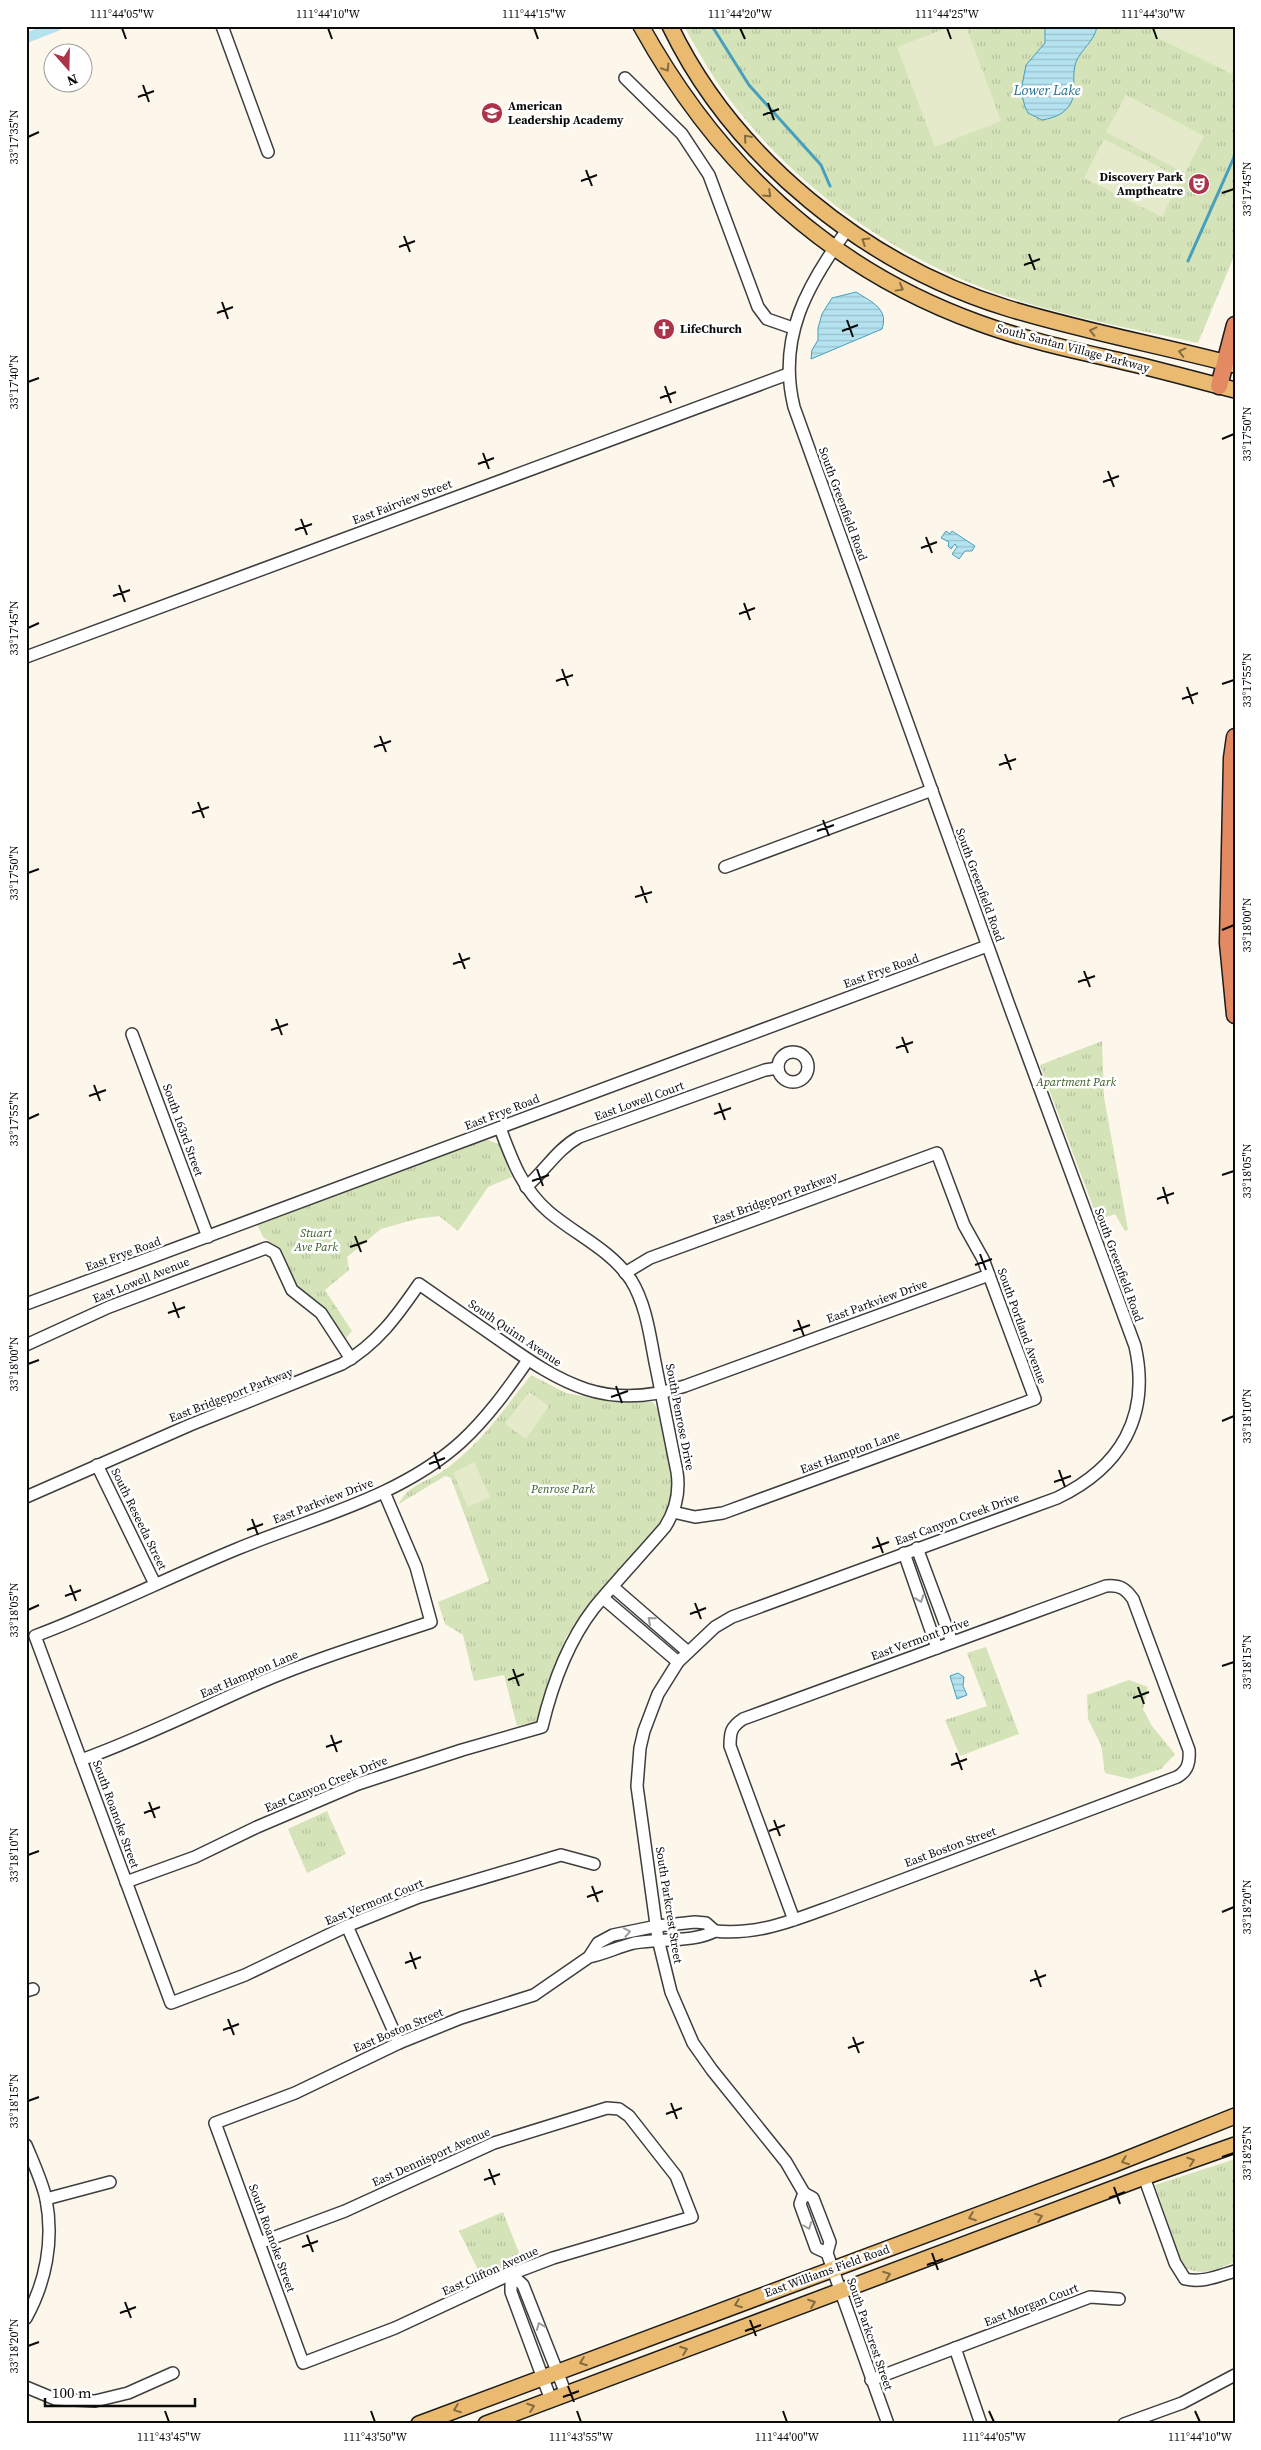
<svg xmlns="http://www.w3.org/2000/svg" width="1261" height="2450" font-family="'Source Serif 4',serif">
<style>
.grass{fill:url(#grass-tufts)}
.pitch{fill:#e5ebca}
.water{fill:url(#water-rules);stroke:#459fbd}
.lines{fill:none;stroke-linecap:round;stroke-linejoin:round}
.stream{stroke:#459fbd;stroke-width:3}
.canal{stroke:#b5e2ef;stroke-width:10}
.minor-casing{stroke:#3e3e3e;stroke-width:14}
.major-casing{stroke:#1c1c1c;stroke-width:18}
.highway-casing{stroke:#1c1c1c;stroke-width:19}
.minor{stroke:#fff;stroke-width:11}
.major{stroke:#e9ba6f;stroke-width:15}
.highway{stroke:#e48a62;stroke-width:16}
.oneway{stroke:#856b42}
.oneway2{stroke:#9d9d9d}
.ticks{fill:none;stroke:#0b0b0b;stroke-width:2}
.labels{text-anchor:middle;stroke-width:5;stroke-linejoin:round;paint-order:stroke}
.poi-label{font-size:12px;font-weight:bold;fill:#0b0b0b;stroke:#fff;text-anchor:start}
.street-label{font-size:12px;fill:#0b0b0b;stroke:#fff}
.park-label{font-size:12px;font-style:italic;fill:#375b23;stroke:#fff}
.water-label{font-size:14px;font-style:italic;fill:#236f8e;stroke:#fff}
.neatline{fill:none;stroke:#0b0b0b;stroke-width:2}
.ticks-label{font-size:12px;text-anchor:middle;fill:#0b0b0b}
</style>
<defs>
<pattern id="grass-tufts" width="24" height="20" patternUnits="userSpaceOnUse" patternTransform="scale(1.25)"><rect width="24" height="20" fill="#d5e3b9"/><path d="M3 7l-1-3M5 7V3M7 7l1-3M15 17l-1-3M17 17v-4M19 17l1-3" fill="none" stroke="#b6c19e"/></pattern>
<pattern id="water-rules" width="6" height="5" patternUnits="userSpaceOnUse" patternTransform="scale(1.25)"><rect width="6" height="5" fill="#b5e2ef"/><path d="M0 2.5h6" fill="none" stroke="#9ac1cc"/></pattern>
</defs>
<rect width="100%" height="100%" fill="#fdf7eb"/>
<g class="grass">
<path d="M684,26h551v228l-37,89c-67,-15 -137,-27 -202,-50 -103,-37 -200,-105 -266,-193 -18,-23 -32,-49 -46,-74z"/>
<path d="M1102,1041l2,56 24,133 -3,1 -10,-17 -17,6 -58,-155z"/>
<path d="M485,1139l14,5 13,33 -24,10 -30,44 -19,-15 -23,3 -35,10 -34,28 2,13 -24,20 27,41 -6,7 -26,-35 -23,-16 -15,-37 -19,-13 -6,-13z"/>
<path d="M531,1375l35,18 47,9h40c17,23 20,78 22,106l-69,75 -40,54 -30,85 -19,4 -13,-51 -30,6 -11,-46 -18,-11 -7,-22 51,-21 -38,-103 -6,-2 -46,28c8,-18 24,-21 41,-31 38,-25 63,-63 91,-98z"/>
<path d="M986,1647l33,87 -59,22 -15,-36 42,-14 -20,-53z"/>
<path d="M1129,1680l19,7 -5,22 9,17 23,28 -14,15 -31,10 -25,-6 -4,-28 -13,-26 -1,-24z"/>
<path d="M327,1811l19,43 -39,19 -19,-44z"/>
<path d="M1235,2159v103c-19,7 -34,16 -52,4l-28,-81z"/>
<path d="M503,2212l19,48 -40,18 -23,-47z"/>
</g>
<g class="pitch">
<path d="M952,26h14l35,95 -66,26 -38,-100z"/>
<path d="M1157,26l78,2v40l-3,6 -80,-39z"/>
<path d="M1126,95l78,41 -19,37 -79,-41z"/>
<path d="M1104,139l77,39 -19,39 -78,-39z"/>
<path d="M529,1392l20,14 -23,33 -21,-15z"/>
<path d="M474,1462l16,35 -22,10 -15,-34z"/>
</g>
<g class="water">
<path d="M1045,26h52c-2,15 -15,22 -21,36 -5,13 1,29 -5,41 -6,11 -17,15 -29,17l-14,-7 -3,-6 -4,-16 5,-26 19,-22z"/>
<path d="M856,292c16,10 33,17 26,37l-71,30 1,-9 6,-10v-12l4,-14 10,-16z"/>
<path d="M946,531l4,3 2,-3 23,15 -3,5h-7l-6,8 -7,-5 5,-7 -2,-3 -4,5 -3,-3 1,-4 -8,-4z"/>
<path d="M958,1673l6,4 -1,9 4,9 -10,4 -7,-23z"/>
</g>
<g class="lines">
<g class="stream">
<path d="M712,26l37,59 72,80 9,21"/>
<path d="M1188,261l47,-106"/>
</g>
<path class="canal" d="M26,38l31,-12"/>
<g class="minor-casing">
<g id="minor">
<path d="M222,26l46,126"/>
<path d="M625,78l57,56 27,41 49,132 9,12 26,9"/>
<path d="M847,230c-40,55 -70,108 -53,177l215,598 126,341c16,71 -15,122 -78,152l-325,119 -17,10 -37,35 -20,32 -14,37 -4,17 -3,38 21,153 13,53 22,51 19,27 74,92 18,31 9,5 17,44 -3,11 61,171"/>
<path d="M26,657l762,-283"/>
<path d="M725,867l207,-77"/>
<path d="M132,1034l76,203"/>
<circle cx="793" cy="1067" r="15"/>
<path d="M526,1187c19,-16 31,-38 53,-50l186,-67 13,-2"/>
<path d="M625,1273l25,-15 287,-105 27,72 19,34 52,140 -312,114 -28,4 -22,-5"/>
<path d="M26,1304l961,-358"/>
<path d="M26,1345l83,-38 157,-59 9,5 17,37 29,23 30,46"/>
<path d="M528,1360c-20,29 -41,58 -67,82 -62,56 -149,76 -224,107 -68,28 -133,61 -202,87l136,367 74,-28 102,-49 72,-29 142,-42 33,9"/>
<path d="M97,1465l58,119"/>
<path d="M26,1497l164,-72 152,-61c35,-20 55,-48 77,-80 27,19 55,38 82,57 61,43 106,71 184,45l304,-111"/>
<path d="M917,1548l35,94"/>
<path d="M904,1553l33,95"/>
<path d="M613,1587l75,65"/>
<path d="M603,1598l75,64"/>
<path d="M81,1760c61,-22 119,-51 178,-77 56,-24 115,-42 172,-61l-15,-55 -32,-75"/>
<path d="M126,1882l69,-25 62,-30 101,-43 104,-34 80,-23c10,-42 25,-84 52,-119 23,-28 48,-54 71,-81 11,-17 15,-35 12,-55 -7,-35 -14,-70 -21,-105 -6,-29 -9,-61 -25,-87 -20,-30 -55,-45 -82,-68 -27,-23 -37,-52 -49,-84"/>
<path d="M347,1926l52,117"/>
<path d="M715,1931c45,5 84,-13 126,-28l336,-126c11,-6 13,-15 12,-27l-56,-151c-8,-11 -13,-14 -27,-13l-363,133c-12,8 -13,13 -13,27l64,174"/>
<path d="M26,1991l7,-2"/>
<path d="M26,2145c7,17 16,36 20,54 8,41 0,83 -20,119"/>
<path d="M1144,2177l31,86 10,16c18,4 33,-3 50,-8"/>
<path d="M804,2193l-4,11 16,44 11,5"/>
<path d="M46,2199l64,-17"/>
<path d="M259,2243l86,-32 149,-68 113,-35 12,1 10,7 47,60 16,41 -139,41 -42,16 -116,54 -92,35 -88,-240 80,-30 104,-50 62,-25 73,-23 55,-38 9,-14 15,-8 44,-9 38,-4 11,1 9,8c-22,12 -56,7 -81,12 -16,4 -30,11 -45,14"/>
<path d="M511,2274l12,11 43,109"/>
<path d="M511,2274v18l40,108"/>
<path d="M955,2348l26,76"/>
<path d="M871,2380l219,-83 29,2"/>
<path d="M26,2387l29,12 40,2 33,-8 45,-20"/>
<path d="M1124,2424l58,-21 53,-28"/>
</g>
</g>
<g class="major-casing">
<g id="major">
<path d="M641,26c77,139 188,243 338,297 49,18 99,28 150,40 35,8 70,18 106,27"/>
<path d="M670,26c64,133 197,239 337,282 75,23 152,37 228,57"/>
<path d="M419,2424l693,-259 123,-49"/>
<path d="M486,2424l658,-247 91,-32"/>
</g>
</g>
<g class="highway-casing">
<g id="highway">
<path d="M1219,386l16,-61"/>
<path d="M1235,737l-3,21 -4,185 7,72"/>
</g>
</g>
<use href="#minor" class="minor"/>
<use href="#major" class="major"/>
<use href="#highway" class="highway"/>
</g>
<defs><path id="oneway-chevron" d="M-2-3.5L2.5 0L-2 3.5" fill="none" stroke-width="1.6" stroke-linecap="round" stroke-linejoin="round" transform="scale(1.25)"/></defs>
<g class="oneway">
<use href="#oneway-chevron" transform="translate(666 68) rotate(58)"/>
<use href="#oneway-chevron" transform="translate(747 138) rotate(-131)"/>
<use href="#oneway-chevron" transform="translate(768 194) rotate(44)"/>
<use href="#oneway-chevron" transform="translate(865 241) rotate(-148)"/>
<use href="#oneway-chevron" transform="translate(900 288) rotate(29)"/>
<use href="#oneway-chevron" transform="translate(1093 331) rotate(-167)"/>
<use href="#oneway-chevron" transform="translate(1182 352) rotate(-166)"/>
<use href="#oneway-chevron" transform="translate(1125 2161) rotate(159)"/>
<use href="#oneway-chevron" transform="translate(1191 2161) rotate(-19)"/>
<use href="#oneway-chevron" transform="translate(972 2217) rotate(160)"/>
<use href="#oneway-chevron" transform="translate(1039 2217) rotate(-21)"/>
<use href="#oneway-chevron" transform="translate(887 2275) rotate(-21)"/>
<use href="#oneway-chevron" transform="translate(812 2303) rotate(-20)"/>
<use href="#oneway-chevron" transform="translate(738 2304) rotate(159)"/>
<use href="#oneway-chevron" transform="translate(684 2350) rotate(-20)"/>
<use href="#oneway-chevron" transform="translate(583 2362) rotate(160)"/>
<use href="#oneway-chevron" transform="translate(531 2407) rotate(-20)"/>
<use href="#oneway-chevron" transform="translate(457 2409) rotate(159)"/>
</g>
<g class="oneway2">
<use href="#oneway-chevron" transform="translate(920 1599) rotate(70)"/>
<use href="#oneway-chevron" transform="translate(651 1620) rotate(-139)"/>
<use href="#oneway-chevron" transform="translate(627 1932) rotate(-11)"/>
<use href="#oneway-chevron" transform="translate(808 2226) rotate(69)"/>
<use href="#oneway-chevron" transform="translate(540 2326) rotate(-112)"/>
</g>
<path class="ticks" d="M122,28l4,11M328,28l4,11M534,28l4,11M740,28l5,11M947,28l4,11M1153,28l4,11M143,85l6,17M138,97l16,-6M768,103l6,17M763,115l16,-6M28,137l11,-5M586,170l6,16M581,181l16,-6M1222,193l12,-4M404,236l6,16M399,247l16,-6M1029,254l6,16M1024,265l16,-6M222,302l6,17M217,313l16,-6M847,320l6,17M842,331l16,-6M28,382l11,-4M665,386l6,17M660,398l16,-6M1222,439l12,-5M483,453l6,16M478,464l16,-6M1108,471l6,16M1103,482l16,-6M301,519l6,16M295,530l17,-6M926,537l6,16M921,548l16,-6M119,585l6,17M113,596l17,-6M744,603l6,17M739,614l16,-6M28,628l11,-5M562,669l6,17M556,681l17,-6M1222,684l12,-4M1187,687l6,17M1182,699l16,-6M380,736l6,16M374,747l17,-6M1005,754l6,16M999,765l17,-6M198,802l6,16M192,813l17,-6M823,820l6,16M817,831l17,-6M28,873l11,-4M641,886l6,17M635,897l17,-5M1222,930l12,-5M459,953l6,16M453,964l17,-6M1084,971l6,16M1078,982l17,-6M276,1019l6,16M271,1030l17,-6M902,1037l6,16M896,1048l17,-6M94,1085l6,16M89,1096l17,-6M719,1103l6,17M714,1114l17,-6M28,1119l11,-5M537,1169l6,17M1222,1175l12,-4M532,1181l17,-6M1163,1187l5,17M1157,1199l17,-6M355,1236l6,16M350,1247l17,-6M980,1254l6,16M975,1265l17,-6M173,1302l6,16M168,1313l17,-6M798,1320l6,16M793,1331l17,-6M28,1364l11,-4M616,1386l6,17M611,1397l17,-6M1222,1421l12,-5M434,1452l6,17M429,1464l16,-6M1059,1470l6,17M1054,1482l17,-6M252,1519l6,16M247,1530l16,-6M877,1537l6,16M872,1548l17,-6M70,1585l6,16M65,1596l16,-6M695,1603l6,16M28,1610l11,-5M690,1614l16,-6M1222,1666l12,-4M513,1669l6,17M508,1680l16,-6M1138,1687l6,17M1133,1698l16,-6M331,1735l6,17M326,1747l16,-6M956,1753l6,17M951,1765l16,-6M149,1802l6,16M144,1813l16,-6M774,1820l6,16M769,1831l16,-6M28,1855l11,-4M592,1886l6,16M587,1897l16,-6M1222,1912l12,-5M410,1952l6,17M405,1963l16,-6M1035,1970l6,17M1030,1981l16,-6M228,2019l6,16M223,2030l16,-6M853,2037l6,16M848,2048l16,-6M28,2101l11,-4M671,2103l6,16M666,2114l16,-6M1222,2157l12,-4M489,2169l6,16M484,2180l16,-6M1114,2187l6,17M1109,2198l16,-6M307,2235l6,17M302,2247l16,-6M932,2253l6,17M927,2265l16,-6M125,2302l6,16M120,2313l16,-6M750,2320l6,16M745,2331l16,-6M28,2346l11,-4M568,2386l6,16M563,2397l16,-6M165,2411l4,11M371,2411l4,11M577,2411l4,11M783,2411l4,11M989,2411l5,11M1195,2411l5,11"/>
<defs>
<g id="school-disc" transform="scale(1.125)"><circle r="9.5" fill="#ab334a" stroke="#fff"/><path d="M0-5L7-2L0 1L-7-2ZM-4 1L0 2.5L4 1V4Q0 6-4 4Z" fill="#fff"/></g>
<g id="theatre-disc" transform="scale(1.125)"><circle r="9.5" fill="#ab334a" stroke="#fff"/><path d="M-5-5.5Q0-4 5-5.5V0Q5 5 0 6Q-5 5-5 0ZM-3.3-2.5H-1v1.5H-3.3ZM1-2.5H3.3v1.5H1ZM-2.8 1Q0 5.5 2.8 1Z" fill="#fff"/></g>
<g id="church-disc" transform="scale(1.125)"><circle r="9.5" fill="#ab334a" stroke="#fff"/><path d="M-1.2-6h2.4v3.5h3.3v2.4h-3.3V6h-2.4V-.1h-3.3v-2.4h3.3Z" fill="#fff"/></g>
</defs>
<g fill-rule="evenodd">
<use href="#school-disc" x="492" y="113"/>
<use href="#theatre-disc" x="1199" y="184"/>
<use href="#church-disc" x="664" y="329"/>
</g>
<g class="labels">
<g class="poi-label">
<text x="508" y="110">American<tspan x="508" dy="14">Leadership Academy</tspan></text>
<text x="1183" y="181" text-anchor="end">Discovery Park<tspan x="1183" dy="14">Amptheatre</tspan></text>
<text x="680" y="333">LifeChurch</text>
</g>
<g class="street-label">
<text transform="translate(1073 348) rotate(15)" y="4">South Santan Village Parkway</text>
<text transform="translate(402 502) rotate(-21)" y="4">East Fairview Street</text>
<text transform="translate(843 504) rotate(70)" y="4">South Greenfield Road</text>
<text transform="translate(980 885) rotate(70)" y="4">South Greenfield Road</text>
<text transform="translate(881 971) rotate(-20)" y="4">East Frye Road</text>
<text transform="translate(639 1101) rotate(-20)" y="4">East Lowell Court</text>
<text transform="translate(502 1112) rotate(-21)" y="4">East Frye Road</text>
<text transform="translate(183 1130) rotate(70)" y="4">South 163rd Street</text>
<text transform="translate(775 1198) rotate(-20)" y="4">East Bridgeport Parkway</text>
<text transform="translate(123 1254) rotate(-20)" y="4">East Frye Road</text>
<text transform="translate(1119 1265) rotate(70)" y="4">South Greenfield Road</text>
<text transform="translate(141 1280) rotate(-22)" y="4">East Lowell Avenue</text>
<text transform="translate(877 1301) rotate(-20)" y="4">East Parkview Drive</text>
<text transform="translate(1022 1326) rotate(70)" y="4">South Portland Avenue</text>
<text transform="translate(515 1333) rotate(34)" y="4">South Quinn Avenue</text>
<text transform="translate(231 1395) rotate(-21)" y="4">East Bridgeport Parkway</text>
<text transform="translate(680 1417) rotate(79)" y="4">South Penrose Drive</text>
<text transform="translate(850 1452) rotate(-20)" y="4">East Hampton Lane</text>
<text transform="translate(323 1501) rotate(-21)" y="4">East Parkview Drive</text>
<text transform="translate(139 1519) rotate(64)" y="4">South Reseeda Street</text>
<text transform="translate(957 1519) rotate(-20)" y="4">East Canyon Creek Drive</text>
<text transform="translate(920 1639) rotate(-20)" y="4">East Vermont Drive</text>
<text transform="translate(249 1674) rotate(-23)" y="4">East Hampton Lane</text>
<text transform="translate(326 1784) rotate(-22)" y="4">East Canyon Creek Drive</text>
<text transform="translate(116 1814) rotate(70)" y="4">South Roanoke Street</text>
<text transform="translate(950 1847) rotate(-20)" y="4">East Boston Street</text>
<text transform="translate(374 1902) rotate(-22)" y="4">East Vermont Court</text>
<text transform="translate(669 1905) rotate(81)" y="4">South Parkcrest Street</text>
<text transform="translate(398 2030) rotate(-23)" y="4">East Boston Street</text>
<text transform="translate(431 2157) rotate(-24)" y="4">East Dennisport Avenue</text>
<text transform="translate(272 2238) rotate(70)" y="4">South Roanoke Street</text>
<text transform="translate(490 2271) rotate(-24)" y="4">East Clifton Avenue</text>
<text transform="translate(827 2271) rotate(-20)" y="4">East Williams Field Road</text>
<text transform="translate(1031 2305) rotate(-21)" y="4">East Morgan Court</text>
<text transform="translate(870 2334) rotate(71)" y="4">South Parkcrest Street</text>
</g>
<g class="park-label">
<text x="1076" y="1086">Apartment Park</text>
<text x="316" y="1237">Stuart<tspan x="316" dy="14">Ave Park</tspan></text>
<text x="563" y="1493">Penrose Park</text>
</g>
<g class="water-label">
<text x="1047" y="95">Lower Lake</text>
</g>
</g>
<rect width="1261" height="2450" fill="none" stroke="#ffffff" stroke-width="55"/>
<g transform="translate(68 68) rotate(160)"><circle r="24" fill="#ffffff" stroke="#9d9d9d"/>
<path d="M0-4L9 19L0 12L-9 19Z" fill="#ab334a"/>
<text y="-8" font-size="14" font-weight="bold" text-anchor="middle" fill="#0b0b0b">N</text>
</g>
<path d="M45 2398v8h150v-8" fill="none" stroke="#0b0b0b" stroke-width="2.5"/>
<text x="52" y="2398" font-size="15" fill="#0b0b0b" stroke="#ffffff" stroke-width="4" paint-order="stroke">100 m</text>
<rect x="28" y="28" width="1206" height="2394" class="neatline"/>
<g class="ticks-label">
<text x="122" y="18">111°44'05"W</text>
<text x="328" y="18">111°44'10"W</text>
<text x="534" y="18">111°44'15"W</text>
<text x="740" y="18">111°44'20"W</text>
<text x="947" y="18">111°44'25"W</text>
<text x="1153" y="18">111°44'30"W</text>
<text transform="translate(14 137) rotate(-90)" y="4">33°17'35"N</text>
<text transform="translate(1247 189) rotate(-90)" y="4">33°17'45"N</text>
<text transform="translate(14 382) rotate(-90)" y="4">33°17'40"N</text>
<text transform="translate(1247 434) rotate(-90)" y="4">33°17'50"N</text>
<text transform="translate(14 628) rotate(-90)" y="4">33°17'45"N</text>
<text transform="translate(1247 680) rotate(-90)" y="4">33°17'55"N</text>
<text transform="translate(14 873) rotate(-90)" y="4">33°17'50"N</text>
<text transform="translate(1247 925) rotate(-90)" y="4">33°18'00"N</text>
<text transform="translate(14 1119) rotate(-90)" y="4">33°17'55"N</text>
<text transform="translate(1247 1171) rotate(-90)" y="4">33°18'05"N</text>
<text transform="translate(14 1364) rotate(-90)" y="4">33°18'00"N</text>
<text transform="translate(1247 1416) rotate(-90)" y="4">33°18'10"N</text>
<text transform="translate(14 1610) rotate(-90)" y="4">33°18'05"N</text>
<text transform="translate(1247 1662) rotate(-90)" y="4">33°18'15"N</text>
<text transform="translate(14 1855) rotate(-90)" y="4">33°18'10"N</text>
<text transform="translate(1247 1907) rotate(-90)" y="4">33°18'20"N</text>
<text transform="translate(14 2101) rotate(-90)" y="4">33°18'15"N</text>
<text transform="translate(1247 2153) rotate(-90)" y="4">33°18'25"N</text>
<text transform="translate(14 2346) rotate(-90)" y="4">33°18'20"N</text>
<text x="169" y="2441">111°43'45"W</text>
<text x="375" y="2441">111°43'50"W</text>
<text x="581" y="2441">111°43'55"W</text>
<text x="787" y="2441">111°44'00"W</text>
<text x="994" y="2441">111°44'05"W</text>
<text x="1200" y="2441">111°44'10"W</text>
</g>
</svg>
